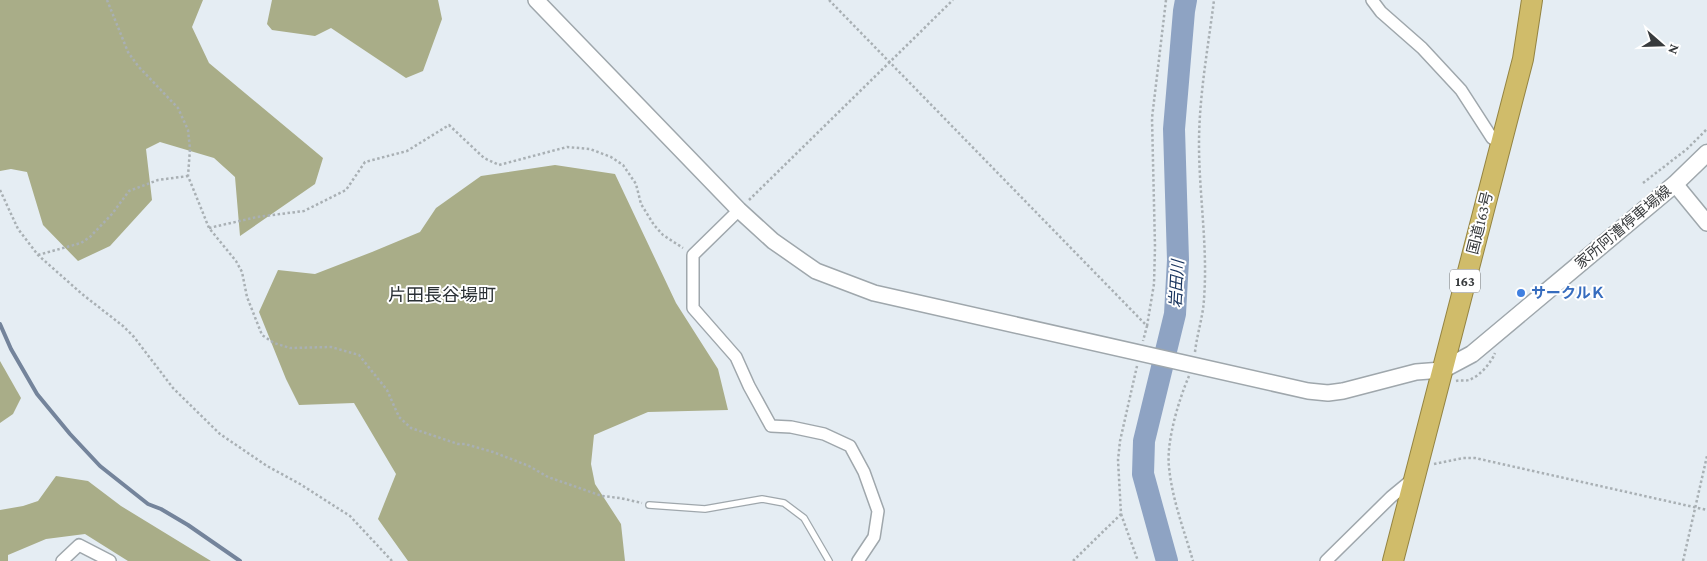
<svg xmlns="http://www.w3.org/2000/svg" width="1707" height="561" font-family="'Crimson Pro','Noto Sans JP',serif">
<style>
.forest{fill:#a9ad88}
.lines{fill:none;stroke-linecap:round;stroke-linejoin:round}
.stream{stroke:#74849b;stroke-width:4}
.river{stroke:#8ea3c3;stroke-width:22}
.service-casing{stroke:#9fa7ac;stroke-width:8}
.minor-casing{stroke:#9fa7ac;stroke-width:14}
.tertiary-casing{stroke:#9fa7ac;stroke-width:18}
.secondary-casing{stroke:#9fa7ac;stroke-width:19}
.trunk-casing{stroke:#948442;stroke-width:22}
.path{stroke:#a9b0b4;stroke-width:2.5;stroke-dasharray:2.5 2.5;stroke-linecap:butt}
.service{stroke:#fff;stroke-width:5.5}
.minor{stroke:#fff;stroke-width:11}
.tertiary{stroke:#fff;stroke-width:15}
.secondary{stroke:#fff;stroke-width:16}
.trunk{stroke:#d0bc6a;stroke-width:20}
.shop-dot{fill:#3f7fe0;stroke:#fff;stroke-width:2}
.labels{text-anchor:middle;stroke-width:4;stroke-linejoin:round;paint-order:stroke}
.shield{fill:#fff;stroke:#747677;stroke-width:1}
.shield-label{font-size:14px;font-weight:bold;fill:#383b3d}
.street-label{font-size:15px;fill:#383b3d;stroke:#fff}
.shop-label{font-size:15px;font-weight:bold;fill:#366cbe;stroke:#fff;text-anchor:start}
.water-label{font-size:16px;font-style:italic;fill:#16325c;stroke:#fff}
.quarter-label{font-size:18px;fill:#2b3135;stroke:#fff}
</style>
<rect width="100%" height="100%" fill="#e5edf3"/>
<g class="forest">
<path d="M0,0h203l-11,27 17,36 114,95 -8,26 -75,52 -5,-59 -21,-19 -54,-16 -14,7 6,51 -42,46 -32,15 -35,-36 -16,-53 -16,-3 -11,2z"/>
<path d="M272,0h166l4,19 -19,52 -17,7 -75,-50 -16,8 -43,-6 -5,-6z"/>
<path d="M555,165l60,9 61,129 42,66 10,41 -80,2 -54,23 -3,29 4,20 26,40 4,37h-217l-30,-42 18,-45 -42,-71 -55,2 -13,-26 -27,-67 19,-42 37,4 57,-22 48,-20 16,-24 45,-32z"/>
<path d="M0,361l21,37 -8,16 -13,9z"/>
<path d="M56,476l32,5 33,25 90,55h-83l-43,-27 -39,5 -38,16v6h-8v-51l23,-4 15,-5z"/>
</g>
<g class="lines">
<path class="stream" d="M0,324l11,25 26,45 33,40 30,32 48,38 13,5 27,16 52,36"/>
<path class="river" d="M1167,561l-24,-87 1,-33 31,-127 3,-54 -4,-131 10,-118 2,-11"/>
<g class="service-casing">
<path id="service" d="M649,505l56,4 57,-10 22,4 20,15 25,43"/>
</g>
<g class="minor-casing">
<g id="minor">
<path d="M1372,0l9,12 41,36 39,42 31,48 8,4"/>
<path d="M739,210l-46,45v53l43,49 13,29 22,40 20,1 33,7 26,12 14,26 14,39 -4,26 -16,24"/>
<path d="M62,561l17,-16 31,16"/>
<path d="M1326,561l65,-64 23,-19"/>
</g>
</g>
<g class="tertiary-casing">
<g id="tertiary">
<path d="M536,0l203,210 34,31 43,30 58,22 434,98 20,2 15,-2 73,-19 26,-2"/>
<path d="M1675,184l32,39"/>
</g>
</g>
<g class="secondary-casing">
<path id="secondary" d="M1442,370l30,-16 203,-170 32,-31"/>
</g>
<g class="trunk-casing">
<path id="trunk" d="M1393,561l130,-502 9,-59"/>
</g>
<g class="path">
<path d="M107,0l21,52 10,14 40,42 10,22 2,19 -2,27 21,52 27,33 6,11 5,25 15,38 12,8 16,5 41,-1 28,8 28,35 12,27 12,11 47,16h7l28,8 36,14 19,11 54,19 18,2 22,5"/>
<path d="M829,0l318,326 -4,15"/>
<path d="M1643,183l44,-34 20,-20"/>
<path d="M0,190l18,39 20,26 44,39 41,32 11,11 39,51 47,46 47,32 33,18 50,32 42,45"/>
<path d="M749,200l204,-200"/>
<path d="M209,228l48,-11 47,-6 42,-21 19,-28 42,-11 42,-26 35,33 15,7 68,-18 23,2 21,8 12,8 13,19 5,20 13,21 9,10 20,13"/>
<path d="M38,255l43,-12 9,-6 22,-23 17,-23 29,-11 30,-4"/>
<path d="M1147,326l7,-42 1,-37 -3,-129 14,-118"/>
<path d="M1195,352c2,-18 8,-35 9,-53 4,-52 -5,-104 -5,-155 0,-48 9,-96 15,-144"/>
<path d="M1189,376c-10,23 -23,66 -20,91 3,32 15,63 24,94"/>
<path d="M1456,381c4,-1 9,0 13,-1 11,-4 22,-17 26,-27"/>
<path d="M1434,464l29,-6h12l232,52"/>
<path d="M1121,514l17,47"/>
<path d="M1073,561l48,-47 -3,-54 2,-19 17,-75"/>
<path d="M1683,561l24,-105"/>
</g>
<use href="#service" class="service"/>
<use href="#minor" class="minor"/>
<use href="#tertiary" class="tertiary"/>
<use href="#secondary" class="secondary"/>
<use href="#trunk" class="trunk"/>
</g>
<circle class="shop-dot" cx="1521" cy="293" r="5"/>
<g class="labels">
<rect class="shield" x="1450" y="269.5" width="30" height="23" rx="4"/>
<g class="shield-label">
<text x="1465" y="286">163</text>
</g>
<g class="street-label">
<text transform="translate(1480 223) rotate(-76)" y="5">国道163号</text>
<text transform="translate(1623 227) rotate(-40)" y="5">家所阿漕停車場線</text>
</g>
<g class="shop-label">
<text x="1531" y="298">サークルＫ</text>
</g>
<g class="water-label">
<text transform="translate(1176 284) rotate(-87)" y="6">岩田川</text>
</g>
<g class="quarter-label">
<text x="442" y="301">片田長谷場町</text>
</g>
</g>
<g transform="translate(1662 45) rotate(110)" stroke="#ffffff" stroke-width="4" paint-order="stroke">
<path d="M0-4L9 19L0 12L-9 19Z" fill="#383b3d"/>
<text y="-8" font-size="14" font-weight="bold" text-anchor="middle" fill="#383b3d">N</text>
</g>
</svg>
